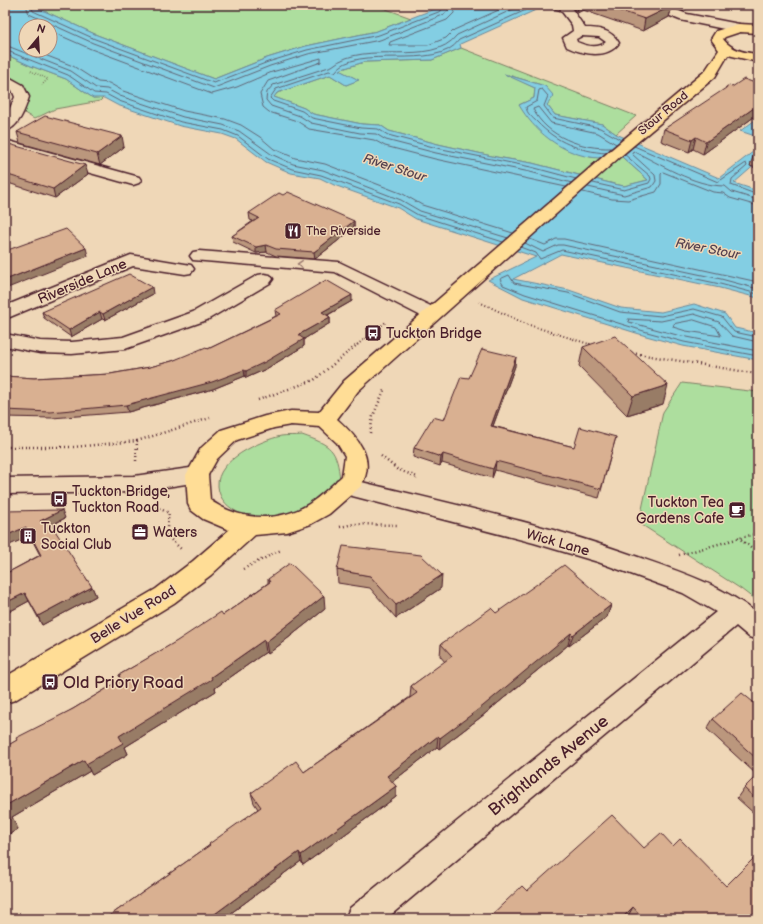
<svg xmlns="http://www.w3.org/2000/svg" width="763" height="924" font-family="'Balsamiq Sans',sans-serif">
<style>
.green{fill:#adde9e;stroke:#7c7e64}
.water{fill:#83cee3;stroke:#6c8899;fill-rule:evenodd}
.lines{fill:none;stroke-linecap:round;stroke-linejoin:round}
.shore{stroke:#616575;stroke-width:1}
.minor-casing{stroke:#4a1f2b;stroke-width:3}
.major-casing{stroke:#4a1f2b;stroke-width:3}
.path-far2{stroke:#4a1f2b;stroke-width:1.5;stroke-dasharray:0.5 2;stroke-linecap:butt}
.path-far1{stroke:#4a1f2b;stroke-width:2;stroke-dasharray:1 2.5;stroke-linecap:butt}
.path{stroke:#4a1f2b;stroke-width:2.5;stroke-dasharray:1 3;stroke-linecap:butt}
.minor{fill:#efd7b7;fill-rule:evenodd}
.major{fill:#ffdd96;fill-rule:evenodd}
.wall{fill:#bb977d;stroke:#4a1f2b}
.shaded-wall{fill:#987b66;stroke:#4a1f2b}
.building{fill:#d9b091;stroke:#4a1f2b}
.oneway{stroke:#9c7b71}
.labels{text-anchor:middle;stroke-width:3;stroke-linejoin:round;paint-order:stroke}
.far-street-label{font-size:12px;fill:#4a1f2b;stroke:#efd7b7}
.far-poi-label{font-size:12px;fill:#4a1f2b;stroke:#efd7b7;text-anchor:start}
.far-water-label{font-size:13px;font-style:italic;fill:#554250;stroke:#efd7b7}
.street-label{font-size:14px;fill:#4a1f2b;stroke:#efd7b7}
.poi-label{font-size:14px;fill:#4a1f2b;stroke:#efd7b7;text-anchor:start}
.near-poi-label{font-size:17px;fill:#4a1f2b;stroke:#efd7b7;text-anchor:start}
.near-street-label{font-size:17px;fill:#4a1f2b;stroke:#efd7b7}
</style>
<rect width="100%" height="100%" fill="#efd7b7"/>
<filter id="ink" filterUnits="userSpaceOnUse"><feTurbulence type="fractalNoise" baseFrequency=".025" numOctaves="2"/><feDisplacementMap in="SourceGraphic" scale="8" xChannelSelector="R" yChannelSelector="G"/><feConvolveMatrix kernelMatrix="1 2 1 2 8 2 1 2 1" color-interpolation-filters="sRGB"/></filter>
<g filter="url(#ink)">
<g class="green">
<path d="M31,5h344l36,13 -34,13 -71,15 -39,12 -53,21 -117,-44z"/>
<path d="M461,48l175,68 -20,18 -14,-10 -47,-9 -8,-10 -2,-19 -37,-11 27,13 -1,10 -15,7 71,52h32l26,23 -24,6 -10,-2 -82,-21 -36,-6 -58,-13 -49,-13 -9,-6 -18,-1 -49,-10 -9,-6 -30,-11 3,-4 53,-18 16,10 12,-5 -19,-10 25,-8 68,-2z"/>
<path d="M5,54l26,12 35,13 27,19 11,-1 -4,4 -45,8 -21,10 -16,-10 4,-12 -17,-18z"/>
<path d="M682,383l76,9v210l-17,-13 -102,-66 24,-111z"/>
<path d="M302,435c29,10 35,14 38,45 -12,10 -25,23 -38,30 -6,3 -16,8 -23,9 -22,3 -59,-6 -61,-33 -2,-26 42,-45 63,-50 6,-1 14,0 21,-1z"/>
</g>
<g class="water">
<path d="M5,5h26l66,30 117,44 53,-21 39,-12 71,-15 68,-26h81l12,4 -78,35 1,4 -29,12 -68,2 -25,8 20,10 -13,5 -16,-10 -53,18 -3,4 30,11 9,6 49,10 18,1 9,6 49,13 58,13 36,6 82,21 10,2 24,-6 -26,-23c-10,0 -22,2 -32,0 -30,-5 -56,-26 -71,-52l15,-7 1,-10 -31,-14 41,12 9,10 -7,9 8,10 47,9 14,10 103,44 39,-30v14l-24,21 24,8v107l-38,-10 -159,-34 -48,25 56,11 52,18 40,4 33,-8 31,10 10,14 23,5v27l-75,-14 -37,-10 -123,-38 -35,-18 48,-23 -120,-38 -18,-11 -64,-23 -14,-7 -29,-5 -25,-11 -30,-23 -14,-5 -42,-8 -63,-21 -13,-7h-11l-27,-19 -35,-13 -26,-12zM26,26h24v24h-24z"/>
<path d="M758,118v19l-18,-6z"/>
</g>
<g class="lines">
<g class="shore">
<path d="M26,5l3,9 64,29 121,45 56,-22 38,-12 72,-14 63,-25 5,-4 1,-6"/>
<path d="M31,5l2,6 62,28 119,44 54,-21 39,-12 72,-15 62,-24 3,-6"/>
<path d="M455,5l-1,8 -7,7 -57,22 -1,3h39l18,-7 8,-8 56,-25"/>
<path d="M522,5l-65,30c-26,34 -91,3 -125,31l-59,19 -6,7 -1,8 5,6 29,10 11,7 49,10 16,1 10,6 50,13 94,19 42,11"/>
<path d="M527,5l-1,5 -67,30c-22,33 -104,2 -124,32l-6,-1 -53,18 -6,9 3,3 29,10 10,7 49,10 17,1 10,6 49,13 94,19 45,12"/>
<path d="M50,31l41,18 121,45 25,-7 35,-15 49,-14v4l-53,19 -8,13 3,13 6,5 28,9 12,8 65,11 11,6 50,13 131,28"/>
<path d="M5,45l66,26 25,17 11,1 13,7 63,21 40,8 16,6 32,23 22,10 30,6 78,30 19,11 88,27"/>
<path d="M5,50l63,25 26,18 12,1 13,7 62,21 42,8 15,6 30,23 24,10 29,6 78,29 19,11 85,27"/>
<path d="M32,50l41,16 25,16 11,1 14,8 61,20 41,8 16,6 19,12 14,12 21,9 30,6 78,30 19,11 91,28"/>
<path d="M634,146l84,36 28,-19 1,3 -15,13 -1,6 27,10"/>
<path d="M611,148c-29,1 -64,-11 -78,-39l5,-2 13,16 47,10 18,11"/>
<path d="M606,153c-27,-2 -50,-11 -69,-31 -5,-5 -10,-8 -11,-15l11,-6 2,-11 3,-1 6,7 -4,10 9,12 47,10 21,12"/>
<path d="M593,183l31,7 25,-7 2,-4 -1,-3 -26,-22"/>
<path d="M588,187l36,8 28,-8 4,-6 -1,-6 -23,-21 1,-3c28,13 60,35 92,35l7,6 26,8"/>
<path d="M583,192l29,7 16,1 28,-8 5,-8v-10l2,-2 50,20 10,1 7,5 28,8"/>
<path d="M530,239l15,6 11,-6h8l194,43"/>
<path d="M525,243l18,9 15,-7h5l158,34 37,10"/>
<path d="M520,247l16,6 4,6 22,-9 158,34 38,10"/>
<path d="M694,320l22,7 5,9 -35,-5 -13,-4 1,-3z"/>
<path d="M758,337l-24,-5 -12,-15 -28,-8 -33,7 -41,-4 -52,-19 -54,-10 -5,-8 -9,4 3,6 22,9 122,38 37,10 74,14"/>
<path d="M758,342l-26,-6 -13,-14 -25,-8 -33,7 -33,-2 1,3 48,13 81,16"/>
</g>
<g class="minor-casing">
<g id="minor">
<path d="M562,5h12l-2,4 13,19c14,0 27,2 34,15 -12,17 -37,11 -52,4l-4,-9 10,-7 -1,-6 -12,-16zM582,36l17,1 7,5c-8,7 -20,4 -29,0l-1,-3z"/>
<path d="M646,5h17l24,9 52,10 6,4 -6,4 -59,-12 -32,-13z"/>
<path d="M5,75l18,10 6,12c-4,12 -10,31 -24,34v-12l10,-22 -3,-7 -7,-5z"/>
<path d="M5,140l134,37 2,3 -2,3 -6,2 -128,-36z"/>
<path d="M199,251l140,11 100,48 2,4 -2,4 -7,2 -7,-2 -90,-46 -142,-12 -3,-4 3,-4z"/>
<path d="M131,255l60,10 3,4 -3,4 -6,1 -52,-8 -128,53v-13z"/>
<path d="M264,274l6,1 3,4 -3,4 -63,37 -82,29 -53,5 -32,-1 -35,-7v-12l35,7 32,1 51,-5 70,-25 65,-37z"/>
<path d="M197,467l8,2 3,6 -3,6 -71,11 -129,2v-16l129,-2z"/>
<path d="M345,478c98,24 198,45 293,79 43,15 84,28 120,57v26l-9,-3 -13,-11 -350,293h-41l5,-11 366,-296 -33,-19 -85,-31 -64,-19 -197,-51 -3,-6 3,-6z"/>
</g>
</g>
<g class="major-casing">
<path id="major" d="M739,24l19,1v8l-18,-1 -15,5 -2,2c8,11 22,14 35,15v8l-30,-7 -13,22 -93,78 -264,236 -21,28c20,18 40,39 24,67l-32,28 -18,10 -24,8 -32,3 -44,40 -37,28 -159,97 -10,3v-26l151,-88 37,-28 36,-31 -26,-11 -12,-9 -3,-6 -2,-29 15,-27 20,-18 44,-14 26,-5 28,1 25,-31 268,-232 93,-78 14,-21 -8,-11 5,-8zM291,425l29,2 17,16 8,13 -3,20c-11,10 -21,20 -33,28 -30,19 -70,17 -99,-4l-2,-25 9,-16 20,-19 37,-12z"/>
</g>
<path class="path-far2" d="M31,71l17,8 -7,7"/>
<g class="path-far1">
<path d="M479,302l47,22 66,21"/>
<path d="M357,345l30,-24"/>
</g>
<g class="path">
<path d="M589,344l3,1"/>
<path d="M632,353l126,21"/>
<path d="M258,400l56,-20 44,-36"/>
<path d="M370,433l3,-17 12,-28"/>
<path d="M5,447h68l64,-6"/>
<path d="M381,456l16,13 20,8 -1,2"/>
<path d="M136,461l1,-20 73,-23"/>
<path d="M152,505l17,8 -3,22 16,15"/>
<path d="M340,527l14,-3 44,1"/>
<path d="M738,537l20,17"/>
<path d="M679,555l79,-22"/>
<path d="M243,569l38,-19"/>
</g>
<use href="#minor" class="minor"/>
<use href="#major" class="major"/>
</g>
<g class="wall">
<path d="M542,5h19l-1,1v5z"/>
<path d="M574,5h120l-11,6 -11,-4 -3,10 -26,14 -60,-21 -6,3 -3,-4z"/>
<path d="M726,5h23l-10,4z"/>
<path d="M758,80v34l-55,40 -10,-5 -4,3 -28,-11 3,-12 68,-42 23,-4z"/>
<path d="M17,132l107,15 -24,18 -80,-22z"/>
<path d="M758,141v30l-2,-1v-2l-6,-2z"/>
<path d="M5,143l83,31 -33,24 -50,-16z"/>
<path d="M249,213l105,8v7l-39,31 -39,-3 -9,-4 -11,1 -23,-11 -1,-6 21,-15 -3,-1z"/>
<path d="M153,294l-48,26 -3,-1 -31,18 -27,-19 -2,-6z"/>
<path d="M352,301l-24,14 2,2v6l-26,16v7l-38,23 -20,9 -1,-2 -32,13 -85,23 -76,6 -47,-1v-41l29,2 76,-4 40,-7 22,-6 36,-12 68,-33 -1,-6z"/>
<path d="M583,347l80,57 -36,11 -48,-49z"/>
<path d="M515,366l-22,60 81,21 42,-10 -17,61 -104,-28 -3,8 -50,-15 -2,3 -27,-9 1,-9 30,-28 25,-42z"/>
<path d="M5,511l60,7 -14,8 41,61 4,9 -54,29 -13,-24 -24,13v-40l35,-19 -10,-19z"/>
<path d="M337,570l104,18 -45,30 -26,-30 -32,-5z"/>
<path d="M268,579l57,30 -57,45 -2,-2 -51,36 1,3 -91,56 3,7 -36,21 -2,-4 -78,46 6,12 -13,8v-90l68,-38 48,-29 -2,-5 104,-60 45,-32z"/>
<path d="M611,605l-4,12 -38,29 -1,-1 -87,72 -42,32 -2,-2 -45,35 4,4v11l-93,68 -2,-4 -78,58h-118l105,-74 48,-36 -4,-6 -3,-10 53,-21 106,-75 1,-11 34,-24 -5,-6 1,-12 55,-31z"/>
<path d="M758,706v111l-21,-19 7,-10 13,-13 -50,-46 6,-10z"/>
<path d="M673,846l85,73h-127l-3,-3 -101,-25 117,-43z"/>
</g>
<g class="shaded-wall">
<path d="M578,5h6l-1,5 -6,3z"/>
<path d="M684,5h10l-11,6z"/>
<path d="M740,5h9l-10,4z"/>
<path d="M672,6l-3,11 -26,14 2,-12z"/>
<path d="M758,105v9l-55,40 3,-12z"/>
<path d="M122,136l2,11 -24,18 -3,-11z"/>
<path d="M696,137l-3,12 -4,3 3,-12z"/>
<path d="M85,165l3,9 -33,24 -2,-9z"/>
<path d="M354,221v7l-39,31 -1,-7z"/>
<path d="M266,245l1,7 -11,1v-6z"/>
<path d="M86,248l2,8 -83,33v-9z"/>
<path d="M152,287l1,7 -48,26 -2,-6z"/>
<path d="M352,295v6l-30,17v-6z"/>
<path d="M100,312l2,7 -31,18 -2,-7z"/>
<path d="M330,317v6l-26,16v7l-38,23 -20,9v-7l52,-36z"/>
<path d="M516,357l-1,9 -25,68 1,-8z"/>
<path d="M244,370l1,6 -32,13 -85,23 -2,-7z"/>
<path d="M668,385l-5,19 -36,11 6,-19z"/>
<path d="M443,454l-1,9 -2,3 1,-9z"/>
<path d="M496,461l-1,9 -3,8 1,-9z"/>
<path d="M62,510l3,8 -21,11 -4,-8z"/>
<path d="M26,527l4,9 -25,11v-11z"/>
<path d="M442,575l-1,13 -45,30v-13z"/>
<path d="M92,587l4,9 -54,29 -4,-9z"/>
<path d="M25,593l4,8 -24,13v-11z"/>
<path d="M324,596l1,13 -57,45 -2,-12z"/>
<path d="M611,605l-4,12 -38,29 4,-11z"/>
<path d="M571,633l-3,12 -87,72 -42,32 1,-11z"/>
<path d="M264,640l2,12 -51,36 1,3 -91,56 3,7 -36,21 -6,-11 33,-28 92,-59z"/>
<path d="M438,736l-1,11 -50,39v-10z"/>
<path d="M84,760l6,11 -78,46 6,12 -13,8v-31z"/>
<path d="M396,786v11l-93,68 -2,-10z"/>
<path d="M299,852l2,9 -78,58h-15z"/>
<path d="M633,907l-5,9 -4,3h-3z"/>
</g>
<g class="building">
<path d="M602,5h67l3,1 -27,13z"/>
<path d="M744,79l11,4 3,-3v25l-52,37 -10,-5 -4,3 -28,-11 65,-43 3,1z"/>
<path d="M45,116l77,20 -25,18 -80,-22z"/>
<path d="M758,141v14l-4,-2z"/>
<path d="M5,143l80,22 -32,24 -48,-15z"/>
<path d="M288,192l66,29 -40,31 -38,-3 -10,-4 -10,2 -24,-11 27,-18 -10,-5 30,-20 4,2z"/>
<path d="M66,229l20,19 -81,32v-29z"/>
<path d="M129,274l23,13 -49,27 -3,-2 -31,18 -27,-18z"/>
<path d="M326,280l26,15 -30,17 8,5 -32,18 6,4 -39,23 -19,9 -2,-1 -32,12 -86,23 -76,7 -45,-2v-34l29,2 76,-4 40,-7 22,-6 34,-14 2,2 73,-35 -6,-4z"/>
<path d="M615,336l53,49 -35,11 -50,-49z"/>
<path d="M482,349l34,8 -25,69 83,21 6,-20 36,10 -15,52 -105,-28 -3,8 -50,-15 -2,3 -27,-9 19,-31 11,3 17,-43 8,1z"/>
<path d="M62,510l-22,11 8,-1 44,67 -54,29 -13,-23 -20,10v-29l36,-19 -15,-28 -21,9v-25z"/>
<path d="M343,546l78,9 21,20 -46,30 -26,-29 -33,-6z"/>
<path d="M290,563l34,33 -58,46 -2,-2 -53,37 1,2 -93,57 4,7 -37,21 -2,-4 -79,46v-59l12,-7 -1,-2 57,-29 48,-29 -2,-5 58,-34 44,-29 2,3 47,-33 -2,-3z"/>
<path d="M564,565l47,40 -38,30 -2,-2 -88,73 -43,32 -2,-2 -51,40 9,10 -95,69 -2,-3 -91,67h-103l105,-74 -1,-1 52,-37 -10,-14 45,-32 8,11 113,-79 -6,-7 41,-30 -11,-12 50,-36 5,5z"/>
<path d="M742,693l16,13v54l-45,-41z"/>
<path d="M758,774v27l-14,-13z"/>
<path d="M5,808l5,11 -5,3z"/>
<path d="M612,815l32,33 17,-15 12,13 7,-7 46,47 32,-32v65h-114l-11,-12 -12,12h-134l35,-33 5,5z"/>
</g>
<defs><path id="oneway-chevron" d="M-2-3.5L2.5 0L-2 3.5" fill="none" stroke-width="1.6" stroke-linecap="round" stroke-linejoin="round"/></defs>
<use class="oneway" href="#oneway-chevron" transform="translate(300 264) rotate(-176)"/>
</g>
<defs>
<g id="restaurant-square" transform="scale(0.9)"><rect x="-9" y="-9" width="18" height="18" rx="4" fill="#4a1f2b" stroke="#efd7b7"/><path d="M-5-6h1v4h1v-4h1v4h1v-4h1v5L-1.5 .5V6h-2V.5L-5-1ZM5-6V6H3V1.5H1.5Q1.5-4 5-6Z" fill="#fff"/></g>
<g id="bus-square" transform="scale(0.9)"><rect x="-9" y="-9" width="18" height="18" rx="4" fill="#4a1f2b" stroke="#efd7b7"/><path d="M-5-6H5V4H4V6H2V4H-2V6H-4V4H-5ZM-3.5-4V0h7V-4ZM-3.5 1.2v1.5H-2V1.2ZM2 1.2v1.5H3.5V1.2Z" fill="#fff"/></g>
<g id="cafe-square" transform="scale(0.9)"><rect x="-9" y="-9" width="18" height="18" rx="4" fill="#4a1f2b" stroke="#efd7b7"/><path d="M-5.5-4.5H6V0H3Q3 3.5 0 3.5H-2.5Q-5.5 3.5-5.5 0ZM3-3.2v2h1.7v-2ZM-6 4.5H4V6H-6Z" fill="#fff"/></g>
<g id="office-square" transform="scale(0.9)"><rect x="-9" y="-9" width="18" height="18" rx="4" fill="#4a1f2b" stroke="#efd7b7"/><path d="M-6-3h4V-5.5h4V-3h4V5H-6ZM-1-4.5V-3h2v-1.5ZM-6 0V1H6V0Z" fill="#fff"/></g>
<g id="building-square" transform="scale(0.9)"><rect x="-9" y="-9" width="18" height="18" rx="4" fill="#4a1f2b" stroke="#efd7b7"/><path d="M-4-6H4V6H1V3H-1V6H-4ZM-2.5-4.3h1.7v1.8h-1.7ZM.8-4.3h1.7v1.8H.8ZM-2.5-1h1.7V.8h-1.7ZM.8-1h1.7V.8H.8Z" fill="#fff"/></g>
</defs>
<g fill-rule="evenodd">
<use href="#restaurant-square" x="293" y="231"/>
<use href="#bus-square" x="373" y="333"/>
<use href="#bus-square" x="59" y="499"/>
<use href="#cafe-square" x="737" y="510"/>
<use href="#office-square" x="140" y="532"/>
<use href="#building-square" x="28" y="536"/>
<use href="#bus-square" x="50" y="682"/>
</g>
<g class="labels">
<g class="far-street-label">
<text transform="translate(663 113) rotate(-40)" y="4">Stour Road</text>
</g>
<g class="far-poi-label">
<text x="306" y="235">The Riverside</text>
</g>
<g class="far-water-label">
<text transform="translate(395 167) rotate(18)" y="5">River Stour</text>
<text transform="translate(708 248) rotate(11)" y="5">River Stour</text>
</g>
<g class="street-label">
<text transform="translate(82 281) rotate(-23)" y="5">Riverside Lane</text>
<text transform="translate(558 542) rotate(16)" y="5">Wick Lane</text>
<text transform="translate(133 614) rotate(-32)" y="5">Belle Vue Road</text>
</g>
<g class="poi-label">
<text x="386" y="338">Tuckton Bridge</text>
<text x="72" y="496">Tuckton Bridge,<tspan x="72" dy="16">Tuckton Road</tspan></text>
<text x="724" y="507" text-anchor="end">Tuckton Tea<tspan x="724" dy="16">Gardens Cafe</tspan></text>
<text x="41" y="533">Tuckton<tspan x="41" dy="16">Social Club</tspan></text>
<text x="153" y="537">Waters</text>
</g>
<g class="near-poi-label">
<text x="63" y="688">Old Priory Road</text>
</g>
<g class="near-street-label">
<text transform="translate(548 765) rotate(-39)" y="6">Brightlands Avenue</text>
</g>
</g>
<rect width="763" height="924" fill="none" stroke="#efd7b7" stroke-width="20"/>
<rect x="10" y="10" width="743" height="904" fill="none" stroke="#4a1f2b" stroke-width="1.5" filter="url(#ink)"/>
<g transform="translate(38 38) rotate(18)"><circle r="19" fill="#efd7b7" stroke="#ad8d7f"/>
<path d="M0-3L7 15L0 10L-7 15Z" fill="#4a1f2b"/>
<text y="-6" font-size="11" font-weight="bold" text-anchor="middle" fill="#4a1f2b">N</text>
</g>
</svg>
